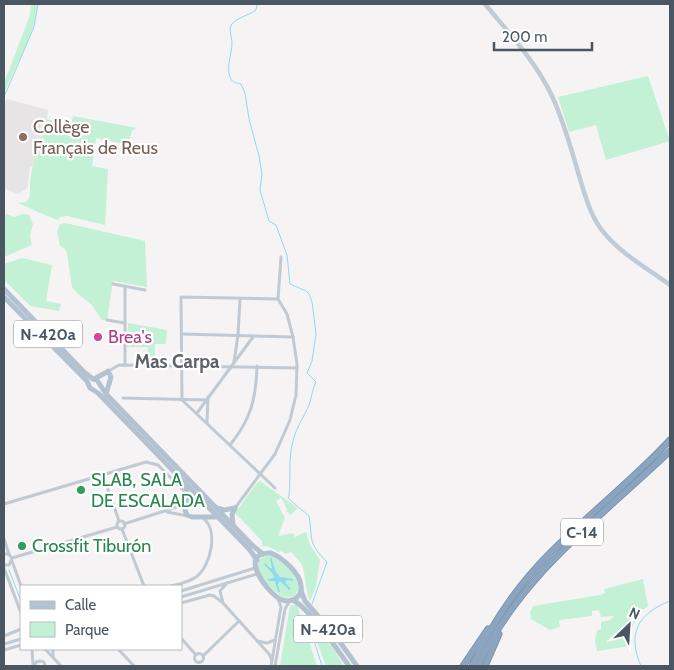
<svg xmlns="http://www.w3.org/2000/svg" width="674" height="670" font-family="Cabin,sans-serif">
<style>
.education{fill:#e6e4e5}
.green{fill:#c3f1d5}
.water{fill:#90daee}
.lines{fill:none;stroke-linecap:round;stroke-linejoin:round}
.stream{stroke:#90daee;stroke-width:1}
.motorway-casing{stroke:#7690ad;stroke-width:7}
.minor{stroke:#c1cad2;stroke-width:3}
.secondary{stroke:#c1cbd6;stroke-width:4.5}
.primary{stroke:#b3c2d1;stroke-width:5}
.motorway{stroke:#8ba5c1;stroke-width:5.5}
.education-dot{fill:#8d6e63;stroke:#fff;stroke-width:2}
.hotel-dot{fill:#d1479c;stroke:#fff;stroke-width:2}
.leisure-dot{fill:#2e9e5b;stroke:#fff;stroke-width:2}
.labels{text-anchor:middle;stroke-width:4.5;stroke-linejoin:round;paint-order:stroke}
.shield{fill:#fff;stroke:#808990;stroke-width:1}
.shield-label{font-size:16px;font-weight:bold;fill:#4a5661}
.education-label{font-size:18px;fill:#785e54;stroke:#fff;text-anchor:start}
.hotel-label{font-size:18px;fill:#b23c85;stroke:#fff;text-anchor:start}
.leisure-label{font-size:18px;fill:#27864d;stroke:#fff;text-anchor:start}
.neighbourhood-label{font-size:19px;font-weight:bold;fill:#5f6368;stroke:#fff}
</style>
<rect width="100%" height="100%" fill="#f5f3f3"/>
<path class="education" d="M7,99l41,11 -7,44 -6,-2 -3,15h-2l-3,21 -9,6 -14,-6v-85z"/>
<g class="green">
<path d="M31,4h6c1,26 -24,65 -33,90v-11l26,-68z"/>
<path d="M648,76l22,65 -64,19 -10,-35 -27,7 -11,-35z"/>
<path d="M73,116l64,12 -5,3 -4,14 -32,-7 -4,28 16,3 -3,56 -38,-9 -7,1 -2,3 -13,-5 -27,-12 8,-1 3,-4 1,-5v-11l5,-30 6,1 4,-34 26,5z"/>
<path d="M7,214l7,3 9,-3 6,1 4,9 -3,12 2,9 -28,12v-42z"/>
<path d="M65,223l80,18 2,46 -34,-6 -6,39h-5l-10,-15 -14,-11 -6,-7 -5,-34 -2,-4 -5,-3 -3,-14 3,-8z"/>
<path d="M22,258l30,7 -6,36 15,3 -2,7 -29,-5 -26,-26v-16z"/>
<path d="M128,323l39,7 -1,14h-11v18h-8l1,-15h-21z"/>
<path d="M260,481l38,27 -8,7 -2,-3h-2l1,-3 -6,-11 -5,3 9,17 -7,18 15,-3 2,4 11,-5 4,13 10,15 -4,27 -6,14c-5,-12 -4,-24 -8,-36 -2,-4 -7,-9 -11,-13l-5,2 -5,-3 -2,1 -10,-5 -7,-1v-5l-27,-28 22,-30z"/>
<path d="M270,555c14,5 27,19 29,33l-4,8 -10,2c-13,-6 -45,-38 -15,-43z"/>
<path d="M643,579l5,27c-13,9 -19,25 -18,40l-33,5 -2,-11 2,-10h4v-8l9,-2 4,-4 -13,1 -2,-7 -7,1v5l-33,4 1,7 -10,3 -19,-11 -1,-7 3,-6 67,-11 5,-2 -1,-4z"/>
<path d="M290,605h7l20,61h-37z"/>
<path d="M310,623l22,24 12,19h-18z"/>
</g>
<path class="water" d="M271,557l5,15 4,5 13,2v2l-6,-1 -2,2 6,7 -2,1 -9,-9 -2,3 2,8h-2l-3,-11h-7v-2l6,-1 -1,-4 -9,-10 1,-1 5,5h2l-2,-10z"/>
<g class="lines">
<g class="stream">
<path d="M257,4l-1,6c-7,5 -21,9 -24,14 -4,5 0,13 0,19 0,11 -7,26 -1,36 2,4 6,4 10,5l4,9 4,26 10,37 3,18 -2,16 9,31 7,4 11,30 3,29 16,7 3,3 3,8 4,32 -4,27 -5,12 9,9c-4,8 -4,15 -7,23 -5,12 -13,23 -16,36 -5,18 -2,37 -4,55l-1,2 21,18c4,24 -2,26 18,46l-15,42"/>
<path d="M4,97l30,-70 4,-23"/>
<path d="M9,570l12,31"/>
<path d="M307,618l15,48"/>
<path d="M641,666c-14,-32 -4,-52 29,-65"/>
</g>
<g class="motorway-casing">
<g id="motorway">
<path d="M463,666l25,-37"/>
<path d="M472,666c19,-41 46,-81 78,-113 39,-39 83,-73 120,-113"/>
<path d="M478,666c41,-90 123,-149 192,-215"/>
<path d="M485,666l14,-32"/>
</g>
</g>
<g class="minor">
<path d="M113,284l32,6"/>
<path d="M107,320l18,3"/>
<path d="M182,334l111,3"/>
<path d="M234,362l4,-27 2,-36"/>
<path d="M125,365v-79"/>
<path d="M107,372l12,-7 178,3"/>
<path d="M123,398l83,2"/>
<path d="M182,400l-1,-103 96,2"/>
<path d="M182,400l93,88"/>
<path d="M197,413l56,-76"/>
<path d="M207,423l1,-26"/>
<path d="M230,445c21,-26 26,-46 27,-79"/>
<path d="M103,475l16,46"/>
<path d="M4,504l142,-42 12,3 26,26 1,5"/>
<path d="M235,508l40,-54 15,-34 6,-25 1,-31 -4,-27 -6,-23 -9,-15 3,-42"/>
<path d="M167,512l21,4"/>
<circle cx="121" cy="525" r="4"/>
<path d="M124,524l59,-19"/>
<path d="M122,529l22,57"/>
<path d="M4,539l5,15"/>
<path d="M4,554h4l4,4 -3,7h-5"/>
<path d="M12,558l105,-31"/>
<path d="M12,561l9,25"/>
<path d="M4,568l17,45"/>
<path d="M227,583l-7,8 3,12 46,51 3,6"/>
<path d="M171,586c8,-2 18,-4 25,-9 15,-11 23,-47 7,-59"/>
<path d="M181,591l74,-23"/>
<path d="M181,597l76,-23"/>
<path d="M181,603l29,-8 4,1 8,6"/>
<path d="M4,636l17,-7"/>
<path d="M181,638l15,17"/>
<path d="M257,641l10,2 8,-3"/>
<path d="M4,644l17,-5"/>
<path d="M32,649l1,17"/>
<path d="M45,649l16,17"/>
<path d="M53,649v8"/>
<path d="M118,649l16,17"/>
<path d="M4,650l17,-5"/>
<circle cx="199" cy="658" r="4.5"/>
<path d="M203,656l36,-35"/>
<path d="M34,666l2,-4 4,-1 4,1 1,4"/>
<path d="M271,666l10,-59 -3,-8"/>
<path d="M275,666l10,-57 4,-7"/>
</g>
<path class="secondary" d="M485,4c24,29 51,58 67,92 12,26 20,55 28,83 6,19 11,39 25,55 18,21 43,35 65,51"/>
<g class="primary">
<path d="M4,289l80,83 9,7 4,1 9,14 147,152 10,8"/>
<path d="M4,297l77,78 6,6 3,7 8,5 151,156 8,11"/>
<path d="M94,379l13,-7"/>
<path d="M106,394l5,-17 -3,-6"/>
<path d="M185,482l2,11 -2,17 2,5 5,2h27"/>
<path d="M184,505l9,-5h11"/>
<path d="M217,508l7,2 11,-2"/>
<path d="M233,524l-1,-9 3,-7"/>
<path d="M271,553c12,5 29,20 30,33 2,12 -11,18 -21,13 -14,-8 -43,-47 -9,-46z"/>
<path d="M301,591l4,10 32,37 20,28"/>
<path d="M293,600c19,11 43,48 56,66"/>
</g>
<use href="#motorway" class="motorway"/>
</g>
<circle class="education-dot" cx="23" cy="137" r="5"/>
<circle class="hotel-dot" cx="98" cy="337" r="5"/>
<g class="leisure-dot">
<circle cx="81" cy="490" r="5"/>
<circle cx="22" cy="546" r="5"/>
</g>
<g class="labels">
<g class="shield">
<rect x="14" y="320.5" width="68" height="27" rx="4"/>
<rect x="561" y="518.5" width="42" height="27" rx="4"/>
<rect x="294" y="615.5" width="68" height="27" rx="4"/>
</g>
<g class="shield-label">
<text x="48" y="340">N-420a</text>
<text x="582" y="538">C-14</text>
<text x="328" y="635">N-420a</text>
</g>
<g class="education-label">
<text x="33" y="133">Collège<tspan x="33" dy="21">Français de Reus</tspan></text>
</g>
<g class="hotel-label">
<text x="108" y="343">Brea's</text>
</g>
<g class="leisure-label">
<text x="91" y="486">SLAB, SALA<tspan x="91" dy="21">DE ESCALADA</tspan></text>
<text x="32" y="552">Crossfit Tiburón</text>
</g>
<g class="neighbourhood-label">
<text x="177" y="368">Mas Carpa</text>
</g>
</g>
<rect width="674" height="670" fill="none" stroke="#4a5661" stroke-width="10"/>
<rect x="20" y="585" width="162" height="65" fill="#ffffff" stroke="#b7bbc0"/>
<rect x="30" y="601" width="25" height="8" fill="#b3c2d1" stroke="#b7bbc0"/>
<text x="65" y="610" font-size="15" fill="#4a5661">Calle</text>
<rect x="30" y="622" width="25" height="15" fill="#c3f1d5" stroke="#b7bbc0"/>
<text x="65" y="635" font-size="15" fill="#4a5661">Parque</text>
<g transform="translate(629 625) rotate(25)" stroke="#ffffff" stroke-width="4" paint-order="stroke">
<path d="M0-4L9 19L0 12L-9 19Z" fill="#4a5661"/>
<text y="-8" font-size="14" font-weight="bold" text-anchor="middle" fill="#4a5661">N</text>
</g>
<path d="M494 42v8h98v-8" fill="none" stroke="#4a5661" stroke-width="2.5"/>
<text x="502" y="42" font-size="15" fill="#4a5661" stroke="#ffffff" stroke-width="4" paint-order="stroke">200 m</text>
</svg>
